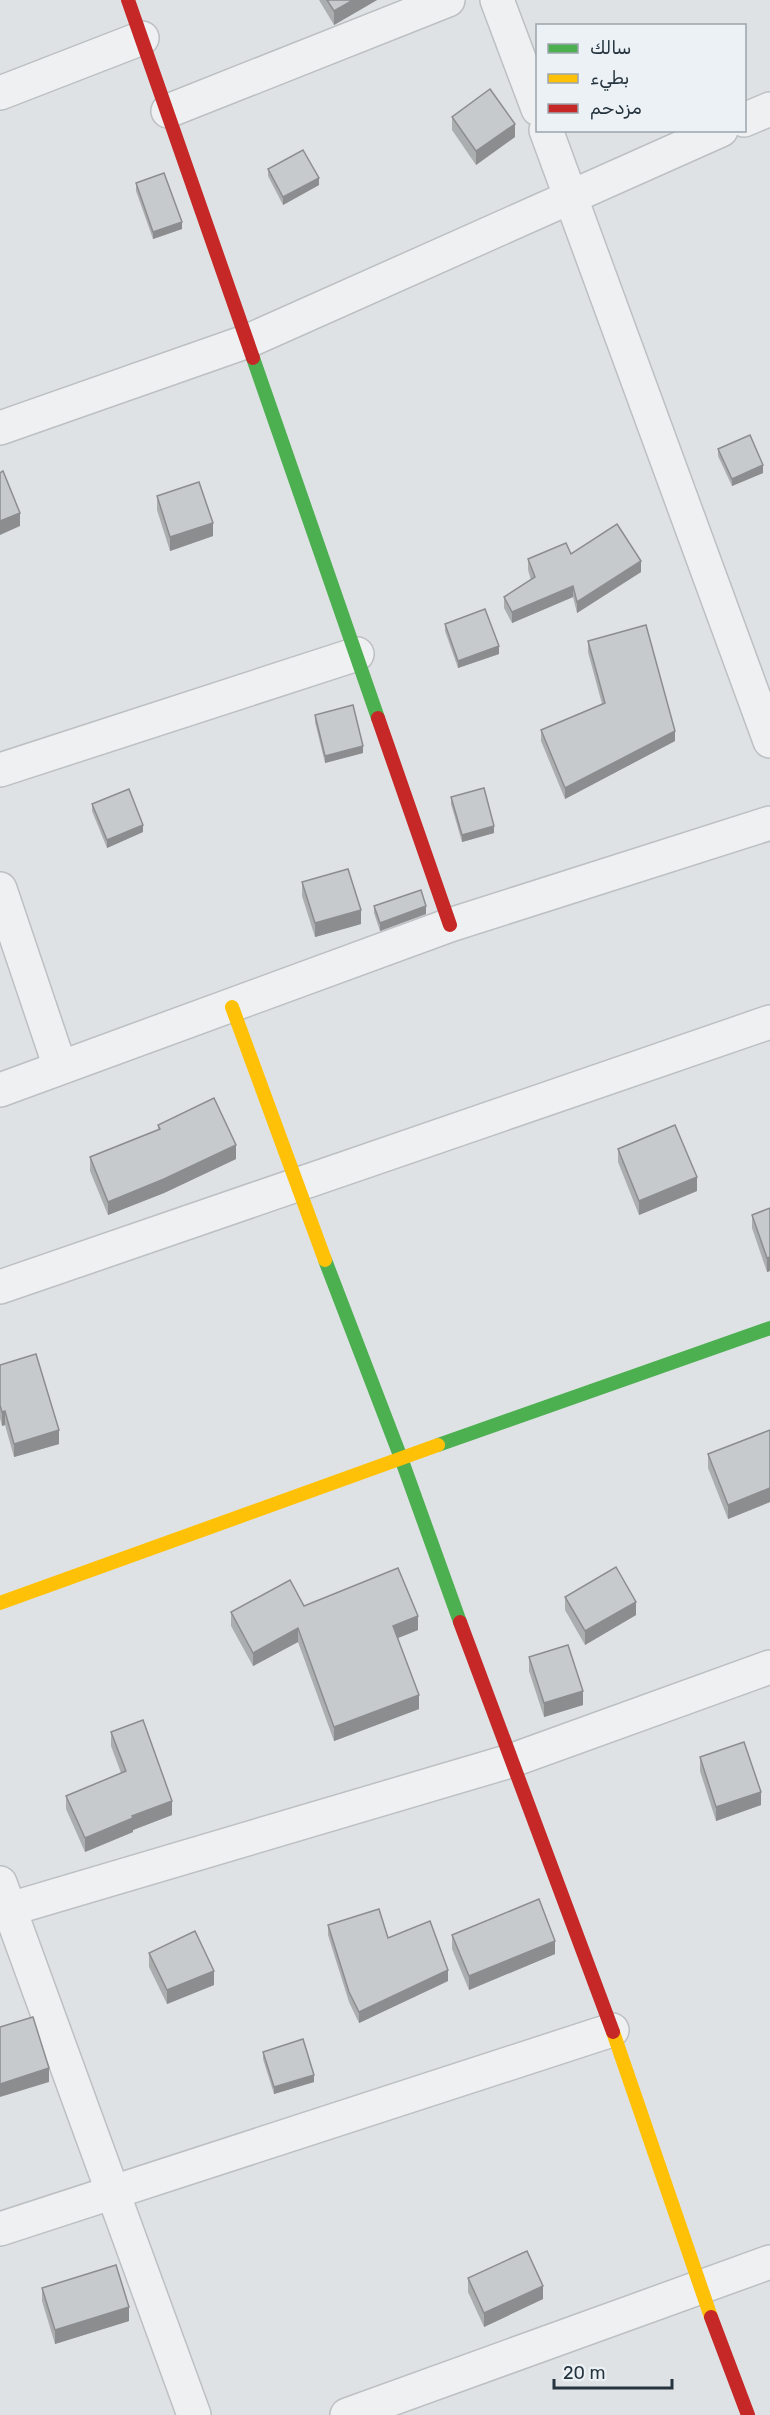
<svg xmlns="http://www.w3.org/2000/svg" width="770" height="2415" font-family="Rubik,Vazirmatn,sans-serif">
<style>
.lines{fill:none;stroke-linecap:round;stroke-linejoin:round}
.street-casing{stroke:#bdc0c2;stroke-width:36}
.street{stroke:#eef0f1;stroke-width:33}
.fast{stroke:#4caf50;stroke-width:14}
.slow{stroke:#ffc107;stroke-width:14}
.jam{stroke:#c62828;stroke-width:14}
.wall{fill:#abaeaf}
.shaded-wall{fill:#8b8d8f}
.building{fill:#c7cacc;stroke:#8b8d8f;stroke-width:1.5}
</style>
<rect width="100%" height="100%" fill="#dfe2e4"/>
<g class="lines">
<g class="street-casing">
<g id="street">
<path d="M497,0l41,109"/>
<path d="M0,93l142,-55"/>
<path d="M168,111l280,-111"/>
<path d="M744,120l26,-11"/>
<path d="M546,130l224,611"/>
<path d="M0,428l248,-87 473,-211"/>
<path d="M0,770l357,-116"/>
<path d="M0,889l60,178"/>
<path d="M0,1090l450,-165 320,-102"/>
<path d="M0,1287l770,-265"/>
<path d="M0,1883l194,532"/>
<path d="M0,1912l510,-151 260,-94"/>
<path d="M0,2229l612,-199"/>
<path d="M347,2415l423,-153"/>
</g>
</g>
<use href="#street" class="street"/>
<g class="fast">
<path d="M253,358l125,360"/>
<path d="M325,1260l76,198 59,164"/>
<path d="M438,1445l332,-117"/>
</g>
<g class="slow">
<path d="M232,1007l93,253"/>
<path d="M0,1603l438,-158"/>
<path d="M613,2032l98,285"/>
</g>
<g class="jam">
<path d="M128,0l125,358"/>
<path d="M378,718l72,207"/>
<path d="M460,1622l153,410"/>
<path d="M711,2317l37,98"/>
</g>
</g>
<g class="wall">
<path d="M319,0h58l-43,25z"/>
<path d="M452,117l63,20 -39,28 -24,-35z"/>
<path d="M268,169l51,16 -36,20 -15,-29z"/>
<path d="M136,183l46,46 -29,10 -17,-48z"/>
<path d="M718,449l45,24 -31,13 -14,-30z"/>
<path d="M157,496l56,40 -43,15 -13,-41z"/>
<path d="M571,554l70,18 -64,41 -4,-16 -61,26 -8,-15v-11l27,-17 -3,-10v-11z"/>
<path d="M445,624l54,30 -41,14 -13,-37z"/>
<path d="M588,641l87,100 -110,58 -24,-58v-11l61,-26 -14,-52z"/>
<path d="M315,715l48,38 -38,10 -10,-41z"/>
<path d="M451,797l43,36 -32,9 -11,-38z"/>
<path d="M92,804l51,28 -36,16 -15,-37z"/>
<path d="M302,882l59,42 -46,13 -13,-41z"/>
<path d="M374,906l52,8 -46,17 -6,-18z"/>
<path d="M158,1125l78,34 -72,34 -56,22 -18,-44v-14l68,-27z"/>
<path d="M618,1149l79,42 -58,24 -21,-53z"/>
<path d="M770,1208v63l-3,1 -15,-44v-13z"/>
<path d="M0,1365l59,79 -45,13 -9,-32 -3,1 -2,-8z"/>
<path d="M770,1430v72l-42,17 -20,-51v-14z"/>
<path d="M565,1597l71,18 -51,30 -20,-35z"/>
<path d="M304,1606l114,24 -20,8 21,71 -85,32 -36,-99 -45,24 -22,-40v-14z"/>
<path d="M529,1657l54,48 -39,12 -15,-46z"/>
<path d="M111,1732l61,83 -39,15v2l-48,20 -19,-43v-13l55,-23 -10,-27z"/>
<path d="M700,1757l61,48 -45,16 -16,-50z"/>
<path d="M328,1925l60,13 60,43 -89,42 -10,-21 -21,-67z"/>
<path d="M452,1935l103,19 -86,36 -17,-41z"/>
<path d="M149,1953l65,32 -47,19 -18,-37z"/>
<path d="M263,2052l51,30 -40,12 -11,-35z"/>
<path d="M468,2278l75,21 -59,28 -16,-35z"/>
<path d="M42,2288l87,33 -74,23 -13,-43z"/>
</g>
<g class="shaded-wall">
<path d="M353,0h24l-43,25v-14z"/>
<path d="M515,124v13l-39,28v-14z"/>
<path d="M319,178v7l-36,20v-8z"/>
<path d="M182,222v7l-29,10v-7z"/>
<path d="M763,465v8l-31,13v-7z"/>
<path d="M20,513v13l-20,9v-14z"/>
<path d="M213,523v13l-43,15v-14z"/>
<path d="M641,561v11l-64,41v-11z"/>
<path d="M573,586v11l-61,26v-11z"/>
<path d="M499,646v8l-41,14v-7z"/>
<path d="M675,731v10l-110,58v-11z"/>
<path d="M363,746v7l-38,10v-7z"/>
<path d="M143,825v7l-36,16v-8z"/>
<path d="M494,826v7l-32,9v-7z"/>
<path d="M426,906v8l-46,17v-8z"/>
<path d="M361,910v14l-46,13v-14z"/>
<path d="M236,1145v14l-72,34 -56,22v-13z"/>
<path d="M697,1177v14l-58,24v-14z"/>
<path d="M770,1257v14l-3,1v-14z"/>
<path d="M5,1411v14l-3,1v-14z"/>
<path d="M59,1430v14l-45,13v-13z"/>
<path d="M770,1488v14l-42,17v-14z"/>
<path d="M636,1602v13l-51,30v-14z"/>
<path d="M418,1616v14l-25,10v-14z"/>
<path d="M298,1628v14l-45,24v-13z"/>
<path d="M583,1691v14l-39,12v-14z"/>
<path d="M419,1695v14l-85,32v-14z"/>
<path d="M761,1792v13l-45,16v-14z"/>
<path d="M172,1801v14l-39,15v2l-48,20v-14l47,-22z"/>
<path d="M555,1941v13l-86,36v-14z"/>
<path d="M448,1970v11l-89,42v-11z"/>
<path d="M214,1971v14l-47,19v-14z"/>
<path d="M49,2068v14l-49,15v-13z"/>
<path d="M314,2075v7l-40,12v-7z"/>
<path d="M543,2286v13l-59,28v-14z"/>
<path d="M129,2307v14l-74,23v-14z"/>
</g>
<g class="building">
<path d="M327,0h26l-19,11z"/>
<path d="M490,89l25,35 -39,27 -24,-34z"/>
<path d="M303,150l16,28 -36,19 -15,-28z"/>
<path d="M164,173l18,49 -29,10 -17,-49z"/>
<path d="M750,435l13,30 -31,14 -14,-30z"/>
<path d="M3,471l17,42 -20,8v-48z"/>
<path d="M199,482l14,41 -43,14 -13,-41z"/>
<path d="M617,524l24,37 -64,41 -4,-16 -61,26 -8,-15 31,-20 -7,-18 38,-16 5,11z"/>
<path d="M485,609l14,37 -41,15 -13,-37z"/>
<path d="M646,625l29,106 -110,57 -24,-58 64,-27 -17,-62z"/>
<path d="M353,705l10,41 -38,10 -10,-41z"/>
<path d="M484,788l10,38 -32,9 -11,-38z"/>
<path d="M129,789l14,36 -36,15 -15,-36z"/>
<path d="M348,869l13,41 -46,13 -13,-41z"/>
<path d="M421,890l5,16 -46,17 -6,-17z"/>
<path d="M214,1098l22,47 -72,34 -56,23 -18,-45 70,-28 -2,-4z"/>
<path d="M675,1125l22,52 -58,24 -21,-52z"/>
<path d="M770,1208v49l-3,1 -15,-43z"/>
<path d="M36,1354l23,76 -45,14 -9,-33 -3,1 -2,-7v-40z"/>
<path d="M770,1430v58l-42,17 -20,-51z"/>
<path d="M616,1567l20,35 -51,29 -20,-34z"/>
<path d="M398,1568l20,48 -25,10 26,69 -85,32 -36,-99 -45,25 -22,-41 59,-32 14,26z"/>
<path d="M568,1645l15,46 -39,12 -15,-46z"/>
<path d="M143,1720l29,81 -40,15 1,2 -48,20 -19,-42 60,-25 -15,-39z"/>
<path d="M744,1742l17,50 -45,15 -16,-50z"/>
<path d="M539,1899l16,42 -86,35 -17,-41z"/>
<path d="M379,1909l9,29 42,-17 18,49 -89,42 -10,-20 -21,-67z"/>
<path d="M195,1931l19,40 -47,19 -18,-37z"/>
<path d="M33,2017l16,51 -49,16v-57z"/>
<path d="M303,2039l11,36 -40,12 -11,-35z"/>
<path d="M527,2251l16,35 -59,27 -16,-35z"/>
<path d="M116,2265l13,42 -74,23 -13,-42z"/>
</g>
<rect x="536" y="24" width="210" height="108" fill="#ebf1f5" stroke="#9ca5ac" stroke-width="1.5"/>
<rect x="548" y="44" width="30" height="9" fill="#4caf50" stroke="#9ca5ac" stroke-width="1.5"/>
<text x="590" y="54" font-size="18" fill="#25343e">سالك</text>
<rect x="548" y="74" width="30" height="9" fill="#ffc107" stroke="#9ca5ac" stroke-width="1.5"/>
<text x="590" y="84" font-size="18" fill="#25343e">بطيء</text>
<rect x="548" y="104" width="30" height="9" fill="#c62828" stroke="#9ca5ac" stroke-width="1.5"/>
<text x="590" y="114" font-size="18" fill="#25343e">مزدحم</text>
<path d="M554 2379v9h118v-9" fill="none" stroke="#25343e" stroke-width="3"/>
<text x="563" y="2379" font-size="18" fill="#25343e" stroke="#ebf1f5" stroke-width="4.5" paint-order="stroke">20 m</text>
</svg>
